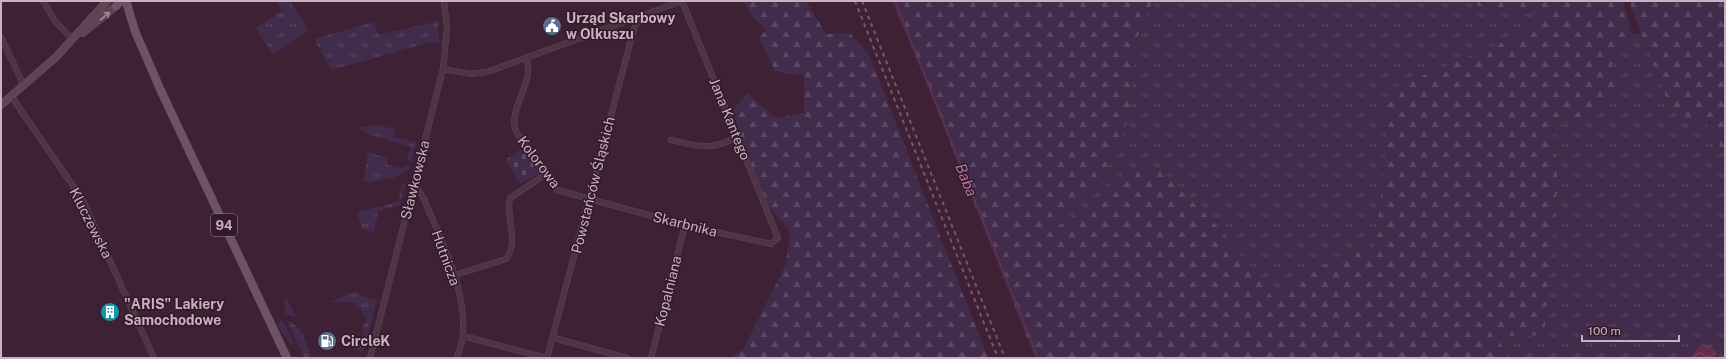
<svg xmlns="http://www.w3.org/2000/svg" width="1726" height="359" font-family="'Public Sans',sans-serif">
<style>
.grass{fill:url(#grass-tufts)}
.forest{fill:url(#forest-firs)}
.cemetery{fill:url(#cemetery-stones)}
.water{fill:url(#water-waves)}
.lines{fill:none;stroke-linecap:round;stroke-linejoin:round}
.stream{stroke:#612e4f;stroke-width:2}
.street-casing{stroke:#6c5363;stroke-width:6}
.secondary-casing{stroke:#6c5363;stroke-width:8}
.primary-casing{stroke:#573e4e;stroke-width:9}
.street{stroke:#4e3545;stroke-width:5.5}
.secondary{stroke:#624355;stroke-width:7}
.primary{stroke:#6e5365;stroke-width:8}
.rail{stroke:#76576b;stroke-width:2;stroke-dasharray:4 4;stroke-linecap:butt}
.oneway{stroke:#a68a9b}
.labels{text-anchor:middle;stroke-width:3;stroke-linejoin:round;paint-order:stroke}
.shield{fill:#331a2a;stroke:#9d8493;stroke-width:1}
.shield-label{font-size:13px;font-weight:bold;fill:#cab1c0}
.poi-label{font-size:14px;font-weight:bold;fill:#cab1c0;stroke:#331a2a;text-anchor:start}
.street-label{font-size:14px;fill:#cab1c0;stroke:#331a2a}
.water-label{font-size:15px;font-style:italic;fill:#b4769f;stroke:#331a2a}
</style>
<defs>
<pattern id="grass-tufts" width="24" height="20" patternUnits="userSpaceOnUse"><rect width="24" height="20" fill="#422c4c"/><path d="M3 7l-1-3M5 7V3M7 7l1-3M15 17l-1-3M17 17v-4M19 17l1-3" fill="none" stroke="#5c4864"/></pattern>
<pattern id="forest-firs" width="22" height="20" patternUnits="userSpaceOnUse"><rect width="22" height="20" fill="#422c4c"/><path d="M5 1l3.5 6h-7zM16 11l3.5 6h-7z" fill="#5c4864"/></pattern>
<pattern id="cemetery-stones" width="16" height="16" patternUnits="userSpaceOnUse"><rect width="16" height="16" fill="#422c4c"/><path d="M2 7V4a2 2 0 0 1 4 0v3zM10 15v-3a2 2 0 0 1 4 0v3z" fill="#5c4864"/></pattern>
<pattern id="water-waves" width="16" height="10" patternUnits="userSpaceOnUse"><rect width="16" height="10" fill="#612e4f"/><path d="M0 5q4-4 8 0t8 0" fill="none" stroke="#764a67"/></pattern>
</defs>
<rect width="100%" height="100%" fill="#3e2134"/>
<g class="grass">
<path d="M276,1h14l19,29 -36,25 -17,-27 26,-17z"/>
<path d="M1153,1h320l1,3 9,3 55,7 -1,14 -47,21 -110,61 8,17 -13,121 -40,10 -63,40 -49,-66 -48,-49 -19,-15 -41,12 -24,25 -31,20 -7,-8 27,-19 24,-22 23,-53 10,-85z"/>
<path d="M438,21l1,22h-11l-97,27 -17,-31 60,-17 4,13z"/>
<path d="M1632,34h10l28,74 13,14h23l15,26 4,1v209h-218l-9,-21 45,-2 15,-153 -6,-54 36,-14 23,-49z"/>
<path d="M377,125l18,4 -1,8 22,5 -5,21 -4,-4 4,-12 -40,-12 -13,-7z"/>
<path d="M368,152l19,6v7l13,3 7,-3 3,2 -1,3 -16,8 -30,5z"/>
<path d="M402,184l4,1 -6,20 -22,6 -4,21 -12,-3 -5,-17 41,-10z"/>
<path d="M356,291l8,6 13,3 -13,50 -3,1 -10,-5 13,-7c-2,-7 -2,-15 3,-19l-5,-9 -11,-9h-21z"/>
<path d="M285,296l11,21 -11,-2z"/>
<path d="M280,321h3l11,22 -3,1 -14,-19z"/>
<path d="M287,321c15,2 20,25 25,37h-8z"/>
</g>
<g class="forest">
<path d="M743,1h63l20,33 24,-1 20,24 118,301h-257l13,-10 42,-84 4,-32 -21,-26 -27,-64 -9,-32 14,-17 30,26 27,-7v-38l-9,1 -20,-4 -16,-34 8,-7 -13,-11z"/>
<path d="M892,1h261l-16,37 -10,85 -23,53 -24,22 -27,19 7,8 31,-20 24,-25 20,-13 21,1 19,15 48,49 49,65 63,-39 40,-10 13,-121 -8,-17 11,-21 146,-61 1,-14 -55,-7 -10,-3v-3h150l9,33 -21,31 10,27 -33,22 -36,14 6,54 -14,153 -46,2 9,21h-472l-109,-276z"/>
<path d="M1629,1h96v148l-4,-1 -15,-26h-23l-13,-14z"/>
</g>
<path class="cemetery" d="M523,148l17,25 -20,11 -15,-24z"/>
<path class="water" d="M1701,344l7,1 8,6v7h-25z"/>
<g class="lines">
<path class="stream" d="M895,1l143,357"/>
<g class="street-casing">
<g id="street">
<path d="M43,1l12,20 18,19"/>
<path d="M1,37l23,49"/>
<path d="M526,57c10,24 -16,47 -11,71 2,11 34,50 42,62l128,35 86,19 7,-6 -96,-237"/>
<path d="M443,69l28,5 16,-2 195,-71"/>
<path d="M11,96l71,103 72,159"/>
<path d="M671,140c30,7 37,11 67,-3"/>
<path d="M413,187l5,2 6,10c17,42 42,88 39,135 0,8 -4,16 -6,24"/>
<path d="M455,275l51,-16c14,-18 -1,-41 4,-61l36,-24"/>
<path d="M463,336l83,22"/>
<path d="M554,338l73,20"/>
<path d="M370,358l73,-289 4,-42 -3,-26"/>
<path d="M547,358l86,-326 3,-8 8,-9"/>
<path d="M651,358l34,-133"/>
</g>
</g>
<g class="secondary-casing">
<g id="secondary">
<path d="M83,33l33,-27"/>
<path d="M1,105l55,-48 51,-56"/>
</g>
</g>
<g class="primary-casing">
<g id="primary">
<path d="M126,1l9,30 26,60 126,267"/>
<path d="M116,6l5,-5"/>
</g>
</g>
<use href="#street" class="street"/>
<use href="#secondary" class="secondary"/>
<use href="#primary" class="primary"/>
<g class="rail">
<path d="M855,1l143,357"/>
<path d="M862,1l143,357"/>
</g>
</g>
<defs><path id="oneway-shaft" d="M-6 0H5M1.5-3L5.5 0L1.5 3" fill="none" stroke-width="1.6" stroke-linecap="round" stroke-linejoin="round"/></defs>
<use class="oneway" href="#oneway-shaft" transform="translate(105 16) rotate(-39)"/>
<defs>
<g id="civic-disc" transform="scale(1)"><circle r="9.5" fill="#5c6f8a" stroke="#331a2a"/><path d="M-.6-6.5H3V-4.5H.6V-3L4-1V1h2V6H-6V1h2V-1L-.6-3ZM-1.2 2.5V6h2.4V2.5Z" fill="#fff"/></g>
<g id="building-disc" transform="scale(1)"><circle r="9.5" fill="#0f9aa8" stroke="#331a2a"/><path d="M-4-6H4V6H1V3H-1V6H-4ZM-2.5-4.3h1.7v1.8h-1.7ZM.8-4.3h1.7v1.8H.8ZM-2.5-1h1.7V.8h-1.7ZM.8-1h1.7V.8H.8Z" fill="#fff"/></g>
<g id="fuel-disc" transform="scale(1)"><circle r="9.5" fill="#5c6f8a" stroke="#331a2a"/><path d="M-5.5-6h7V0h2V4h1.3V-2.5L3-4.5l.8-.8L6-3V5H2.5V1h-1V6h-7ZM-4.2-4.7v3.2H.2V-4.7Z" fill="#fff"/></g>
</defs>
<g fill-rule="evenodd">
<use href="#civic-disc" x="552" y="26"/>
<use href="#building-disc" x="110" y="312"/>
<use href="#fuel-disc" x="327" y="341"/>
</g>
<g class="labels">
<rect class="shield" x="211" y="214" width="26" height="22" rx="3"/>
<g class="shield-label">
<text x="224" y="230">94</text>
</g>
<g class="poi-label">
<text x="566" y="23">Urząd Skarbowy<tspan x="566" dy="16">w Olkuszu</tspan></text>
<text x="124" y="309">"ARIS" Lakiery<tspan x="124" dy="16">Samochodowe</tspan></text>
<text x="341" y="346">CircleK</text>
</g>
<g class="street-label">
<text transform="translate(730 119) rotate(68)" y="5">Jana Kantego</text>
<text transform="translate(539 162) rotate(53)" y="5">Kolorowa</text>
<text transform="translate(415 180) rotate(-76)" y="5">Sławkowska</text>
<text transform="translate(593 185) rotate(-76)" y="5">Powstańców Śląskich</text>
<text transform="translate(91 223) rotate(63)" y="5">Kluczewska</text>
<text transform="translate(685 224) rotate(14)" y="5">Skarbnika</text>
<text transform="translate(446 258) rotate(70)" y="5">Hutnicza</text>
<text transform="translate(668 291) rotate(-76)" y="5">Kopalniana</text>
</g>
<g class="water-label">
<text transform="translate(966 180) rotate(68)" y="5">Baba</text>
</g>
</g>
<rect width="1726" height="359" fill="none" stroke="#cab1c0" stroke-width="4"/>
<path d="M1582 335v6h97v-6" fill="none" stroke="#cab1c0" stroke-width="2"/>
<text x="1588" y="335" font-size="12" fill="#cab1c0" stroke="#331a2a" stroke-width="3" paint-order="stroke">100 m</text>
</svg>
